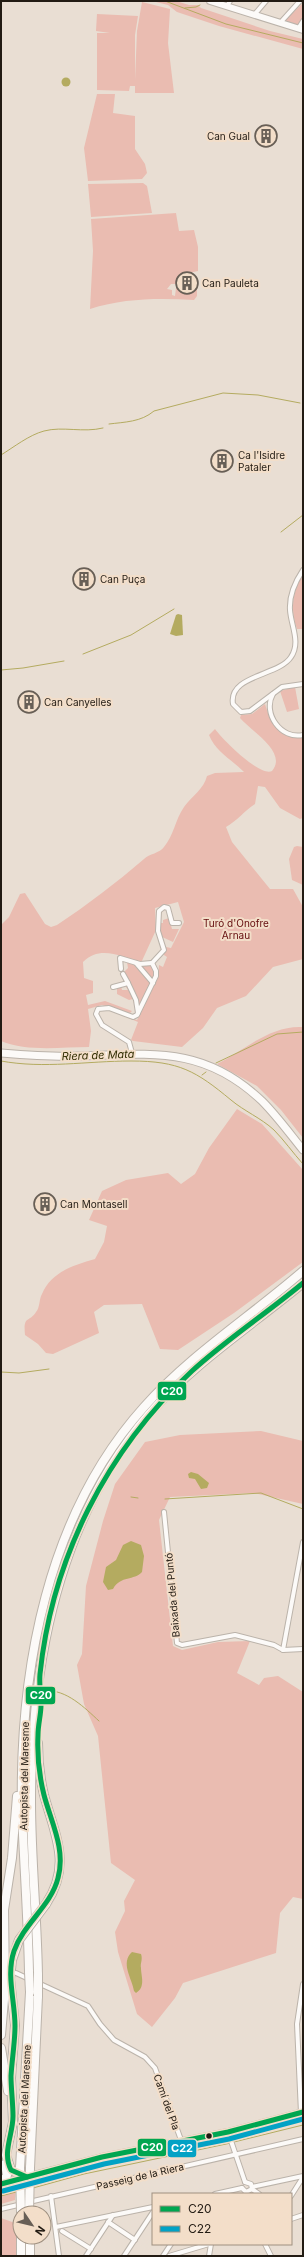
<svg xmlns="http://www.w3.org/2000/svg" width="304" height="2257" font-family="Inter,sans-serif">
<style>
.green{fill:#eabcb1}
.water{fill:#b4ab60}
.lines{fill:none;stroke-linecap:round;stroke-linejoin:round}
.stream{stroke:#b4ab60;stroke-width:1}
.street-casing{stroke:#bbb3aa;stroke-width:6}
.secondary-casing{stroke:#bbb3aa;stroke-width:8}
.primary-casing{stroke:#bbb3aa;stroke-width:9}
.highway-casing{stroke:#bbb3aa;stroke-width:10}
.street{stroke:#fcfaf8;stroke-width:4}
.secondary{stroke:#fcfaf8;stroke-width:6}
.primary{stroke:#fcfaf8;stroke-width:7}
.highway{stroke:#fcfaf8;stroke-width:8}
.highway-bridge-casing{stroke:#bbb3aa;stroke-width:10;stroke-linecap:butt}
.highway-bridge{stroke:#fcfaf8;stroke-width:8}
.bus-1-casing{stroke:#f3dec9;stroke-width:8}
.bus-2-casing{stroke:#f3dec9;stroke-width:8}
.bus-1{stroke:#00a651;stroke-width:5}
.bus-2{stroke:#02a2c5;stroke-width:5}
.bus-dot{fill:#221b13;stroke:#f3dec9;stroke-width:1.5}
.labels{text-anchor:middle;stroke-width:4;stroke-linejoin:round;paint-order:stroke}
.poi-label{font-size:10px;fill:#221b13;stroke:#f3dec9;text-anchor:start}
.park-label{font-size:10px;fill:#630b0c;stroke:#f3dec9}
.street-label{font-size:10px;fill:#221b13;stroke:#f3dec9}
.water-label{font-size:11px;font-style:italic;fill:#332f04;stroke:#f3dec9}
.line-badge{stroke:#f3dec9;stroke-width:1.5}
.badge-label{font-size:11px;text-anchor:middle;font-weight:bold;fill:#fff}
</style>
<rect width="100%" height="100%" fill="#e9ded3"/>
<g class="green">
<path d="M152,1h24l13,4h9l3,3 69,23 33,8v10l-84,-23 -42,-14 -9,-7z"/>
<path d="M142,2l28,7 -2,34 6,50h-39v-7h-5l-1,5 -32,-1v-57h13l-14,-2 1,-17 41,2 -3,19v45l2,-49z"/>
<path d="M303,3v17l-6,6 -12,-3 -1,-2z"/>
<path d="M97,94h18l-2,19 22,3v33l10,15 2,9 -5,6 -54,2 -4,-33z"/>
<path d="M143,183l4,3 5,27 -61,4 -3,-33z"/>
<path d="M176,213l3,18 15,-1 4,17v24l-18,4v3l-2,-1 -2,7h-5l-4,5 5,1v5l3,1 1,-8h3v3l11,1v-7h7v11l-3,4c-35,-2 -70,-2 -104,9l3,-58 -2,-32z"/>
<path d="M303,574v55h-6c-7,-18 -5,-38 6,-55z"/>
<path d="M295,687l4,22 -12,3 -7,-21z"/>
<path d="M265,704c5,17 16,36 38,33v81l-3,1 -20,-11 -15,-21 -7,-1 -3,18c-11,7 -18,17 -29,23l6,15 38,47h23l10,18v52l-30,8 -27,29 -29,12 -14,20 -21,19 -49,-6 -2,-1 7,-18 -29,-12 28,10 21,-43 1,-12 4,2 4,-10 -3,-2v-11l2,3 5,1 13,-26 -6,-20 -23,6 1,22 -15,33c-20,-7 -41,-18 -58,-1l1,16 9,3v12l-7,2 2,10 17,-4 27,10 -2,2 -28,-8 -14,4 3,22 -2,16c-28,0 -62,5 -88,-6v-116l8,-8 11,-23 5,-1 20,31 6,3 6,-2c30,-20 59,-42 87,-66 5,-5 16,-6 20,-12 10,-12 11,-27 20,-40 8,-11 20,-18 23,-31l8,-3 29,-1c-13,-13 -28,-20 -35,-37l6,-6c8,11 45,48 57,42 16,-19 -21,-40 -32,-53l1,-3 11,-1z"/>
<path d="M297,846l6,1v38l-11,-5 -3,-21 5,-12z"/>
<path d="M169,918l3,11h7l-6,13 -13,-6v-15l1,2h2v-3z"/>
<path d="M127,962l7,1 17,20 -12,24 -3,-13 -12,-22 4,-4z"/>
<path d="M151,965l4,8 -3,8 -12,-15z"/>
<path d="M121,986l1,4h6l-2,-3 2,-1 5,7 3,15h-1l-2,-9 -4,1 -12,-6v-5z"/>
<path d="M303,1027v111l-22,-28 -24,-24 -40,-22c28,-14 53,-39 86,-37z"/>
<path d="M237,1109l25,15 41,46v92l-69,51 -56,37 -18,-1 -18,-45 -38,1 -10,7 5,21 -46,21 -7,-1 -8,-9 -13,-9c-2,-20 4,-12 11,-23 4,-4 3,-13 6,-18 9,-22 32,-29 53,-35l9,-17 3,-16 -18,-6 13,-29 24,-11 42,-7 13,11 14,-10 14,-26z"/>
<path d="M261,1431l42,10v63l-49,-11 -84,4 -11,23 14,126 9,4 36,-8 32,-1 -13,32 22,12 5,-7 14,-2 25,16v207l-10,-2 -13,16 -4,40 -93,30 -8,15 -23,29 -15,-13 -19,-62 -3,-20 10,-21 -1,-10 11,-21 -24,-17 -13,-127 -14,-32 -7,-39 5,-11 4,-68 17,-65 12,-37 30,-42 35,-7z"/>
<path d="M16,2184l-1,16 -14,4v-16z"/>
<path d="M1,2218l14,5 5,14h2l9,19h-30z"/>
</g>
<g class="water">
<circle cx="66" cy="82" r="4.5"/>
<path d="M178,614l4,1 1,20 -7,1 -6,-2 6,-19z"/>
<path d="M191,1472l7,2 11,9 -2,5 -6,1 -6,-10 -6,-1 -1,-4z"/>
<path d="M131,1541l10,4 3,11 -2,16c-8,9 -21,3 -29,17l-5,1 -5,-8 3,-15 10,-7 7,-15z"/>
<path d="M132,1952l9,2c2,6 -1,9 0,14 0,8 5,19 -5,25l-2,-2c-2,-13 -14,-28 -2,-39z"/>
</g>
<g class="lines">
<g class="stream">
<path d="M165,1l61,23 77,19"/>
<path d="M185,8l11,-1 4,-2"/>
<path d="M109,424c16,-2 32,-2 45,-13l69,-18 35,2 42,8"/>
<path d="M1,455c13,-8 28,-20 43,-24 19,-5 39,2 59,-3"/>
<path d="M281,532l22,-17"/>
<path d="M83,654l48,-19 43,-26"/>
<path d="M1,670l22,-2 41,-7"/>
<path d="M1,1061c43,8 86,0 130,0 48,0 65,10 100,39 13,11 30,18 43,30 10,10 19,23 29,34"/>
<path d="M216,1063l61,-29 26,-2"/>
<path d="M202,1075l4,-3"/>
<path d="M1,1372l18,1 30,-4"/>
<path d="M131,1497l7,1"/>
<path d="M165,1499l96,-6 42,16"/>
<path d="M46,1691c20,-2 39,17 53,30"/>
<path d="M234,2142l69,-17"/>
<path d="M33,2188l51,-14 147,-31"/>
<path d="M1,2196l15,-4"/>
</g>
<g class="street-casing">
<g id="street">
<path d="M227,6l3,-5"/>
<path d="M254,15l12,-14"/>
<path d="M280,23l20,-22"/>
<path d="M298,29l5,-8"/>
<path d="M303,570c-8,12 -14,25 -13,40 1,16 11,32 1,47 -12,19 -63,18 -58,47l8,8 9,-1 32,-24 21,-3"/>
<path d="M273,694c-11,19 8,46 30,41"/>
<path d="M136,963l17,20"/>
<path d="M152,963l12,-13 -6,-19 1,-20 5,-4 4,1 4,15h7"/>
<path d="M121,969l-1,-11 20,6 12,-1"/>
<path d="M123,974l5,9"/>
<path d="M113,987l15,-4 8,17 2,13"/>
<path d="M132,1053l-3,-11 -27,-17 -6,-11 2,-5 11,-1 24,9 4,-2 19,-39v-5l-4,-8"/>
<path d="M164,1512l13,131 5,2 53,-10 39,10 9,5 20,-1"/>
<path d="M283,1650l20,-108"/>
<path d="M16,1973l13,6"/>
<path d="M38,1983l50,23 12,18 14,16 31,17 10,11 26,72"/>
<path d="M301,2113l-4,-89 6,-40"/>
<path d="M228,2132l17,50"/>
<path d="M252,2187l51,-11"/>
<path d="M242,2188l4,4 6,-3 -1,-5 -6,-2"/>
<path d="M252,2189l7,5"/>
<path d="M215,2194l27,-6"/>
<path d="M51,2196l8,60"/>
<path d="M291,2196l12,-19"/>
<path d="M29,2202l274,-63"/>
<path d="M1,2209l21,-5"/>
<path d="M291,2219l12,-4"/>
<path d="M108,2222l27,18"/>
<path d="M56,2227l97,-20"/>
<path d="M62,2231l29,18"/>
<path d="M265,2244l6,12"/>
<path d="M86,2256l27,-41"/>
<path d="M124,2256l29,-44"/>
<path d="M163,2256l8,-12"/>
<path d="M169,2256l40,-12"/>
<path d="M209,2256l2,-12"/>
</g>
</g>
<g class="secondary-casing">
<g id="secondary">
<path d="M210,1l93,29"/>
<path d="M3,2183l99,-26 126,-25 75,-20"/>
</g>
</g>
<g class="primary-casing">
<path id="primary" d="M1,1053c25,2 51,4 76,3 74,-2 126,-11 185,45 15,15 28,33 41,49"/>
</g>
<g class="highway-casing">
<g id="highway">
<path d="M38,1743c0,17 2,35 6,52 11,40 28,70 2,109"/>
<path d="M19,1940l-7,20 -2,19 5,46 -4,53 2,44 -7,33 5,15 16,7"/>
<path d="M29,1972c-1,-53 -5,-107 -7,-161 -3,-140 25,-296 122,-404 46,-52 106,-90 159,-136"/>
<path d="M38,1975c-1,-58 -7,-116 -7,-174 0,-137 27,-281 118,-387 45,-51 102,-88 154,-131"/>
<path d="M1,2035l4,-47 -1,-78 8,-52 5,-62"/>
<path d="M1,2048l7,43"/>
<path d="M20,2168l10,-176"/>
<path d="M30,2168l8,-172"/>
<path d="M1,2179l4,4 2,-8 -2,-11"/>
<path d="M21,2237v19"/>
<path d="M30,2237v19"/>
</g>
</g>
<use href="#street" class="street"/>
<use href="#secondary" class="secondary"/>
<use href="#primary" class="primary"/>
<use href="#highway" class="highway"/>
<g class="highway-bridge-casing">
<g id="highway-bridge">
<path d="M19,1940l27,-36"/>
<path d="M29,1972l1,20"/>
<path d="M38,1975v21"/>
<path d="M20,2168l1,45"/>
<path d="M29,2213l1,-45"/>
</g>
</g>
<use href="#highway-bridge" class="highway-bridge"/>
<g class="bus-1-casing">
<g id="bus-1">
<path d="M27,2177l-16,-7c-9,-18 2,-35 2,-54 0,-13 -2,-27 -2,-40 1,-17 4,-34 4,-50 0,-25 -9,-51 -1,-75 10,-28 37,-45 44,-73 8,-29 -7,-56 -14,-83 -5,-20 -7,-40 -6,-60 0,-11 3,-20 3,-30 0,-10 -2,-20 -1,-31 12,-116 67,-224 152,-303 35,-32 75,-58 111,-88"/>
<path d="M1,2184l101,-27 126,-25 75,-20"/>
</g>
</g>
<g class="bus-2-casing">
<path id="bus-2" d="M3,2191l101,-27 125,-25 74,-20"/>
</g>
<use href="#bus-1" class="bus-1"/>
<use href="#bus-2" class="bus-2"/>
</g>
<defs>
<g id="building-ring" transform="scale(1.15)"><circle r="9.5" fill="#f3dec9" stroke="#685f56" stroke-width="1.5"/><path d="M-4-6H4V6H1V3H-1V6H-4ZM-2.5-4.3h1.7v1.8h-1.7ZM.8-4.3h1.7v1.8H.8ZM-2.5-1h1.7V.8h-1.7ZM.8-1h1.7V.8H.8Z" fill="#685f56"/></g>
</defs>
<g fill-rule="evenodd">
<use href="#building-ring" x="266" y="136"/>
<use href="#building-ring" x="187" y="283"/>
<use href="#building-ring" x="222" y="461"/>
<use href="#building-ring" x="84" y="579"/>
<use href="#building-ring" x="29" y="702"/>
<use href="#building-ring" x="45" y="1204"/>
</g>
<circle class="bus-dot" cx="209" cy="2136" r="3.5"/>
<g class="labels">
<g class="poi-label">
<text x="250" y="140" text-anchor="end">Can Gual</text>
<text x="202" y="287">Can Pauleta</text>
<text x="238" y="459">Ca l'Isidre<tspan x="238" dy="12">Pataler</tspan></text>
<text x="100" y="583">Can Puça</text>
<text x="44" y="706">Can Canyelles</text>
<text x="60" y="1208">Can Montasell</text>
</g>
<g class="park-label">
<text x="236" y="927">Turó d'Onofre<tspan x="236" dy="12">Arnau</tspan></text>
</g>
<g class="street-label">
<text transform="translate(172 1595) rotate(-95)" y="4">Baixada del Puntó</text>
<text transform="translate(24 1776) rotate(-89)" y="4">Autopista del Maresme</text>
<text transform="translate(24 2099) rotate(-87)" y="4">Autopista del Maresme</text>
<text transform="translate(167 2102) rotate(70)" y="4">Camí del Pla</text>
<text transform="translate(140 2176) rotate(-13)" y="4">Passeig de la Riera</text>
</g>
<g class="water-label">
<text transform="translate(98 1055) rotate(-2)" y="4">Riera de Mata</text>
</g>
</g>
<g class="line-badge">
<rect x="157" y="1381" width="30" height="20" rx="4" fill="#00a651"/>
<rect x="25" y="1686" width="31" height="19" rx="4" fill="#00a651"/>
<rect x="137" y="2138" width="30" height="19" rx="4" fill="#00a651"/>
<rect x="167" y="2139" width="30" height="19" rx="4" fill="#02a2c5"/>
</g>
<g class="badge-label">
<text x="172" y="1395">C20</text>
<text x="41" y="1699">C20</text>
<text x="152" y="2151">C20</text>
<text x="182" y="2152">C22</text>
</g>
<rect width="304" height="2257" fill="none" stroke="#221b13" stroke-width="4"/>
<rect x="152" y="2193" width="140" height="52" fill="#f3dec9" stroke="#9f9080"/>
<rect x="160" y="2206" width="20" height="6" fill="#00a651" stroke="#9f9080"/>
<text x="188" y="2213" font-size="12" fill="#221b13">C20</text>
<rect x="160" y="2226" width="20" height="6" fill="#02a2c5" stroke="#9f9080"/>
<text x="188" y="2233" font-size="12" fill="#221b13">C22</text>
<g transform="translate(32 2225) rotate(125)"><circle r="19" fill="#f3dec9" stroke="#9f9080"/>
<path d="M0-3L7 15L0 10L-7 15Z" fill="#685f56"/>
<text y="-6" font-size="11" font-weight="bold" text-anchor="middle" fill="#221b13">N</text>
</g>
</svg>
